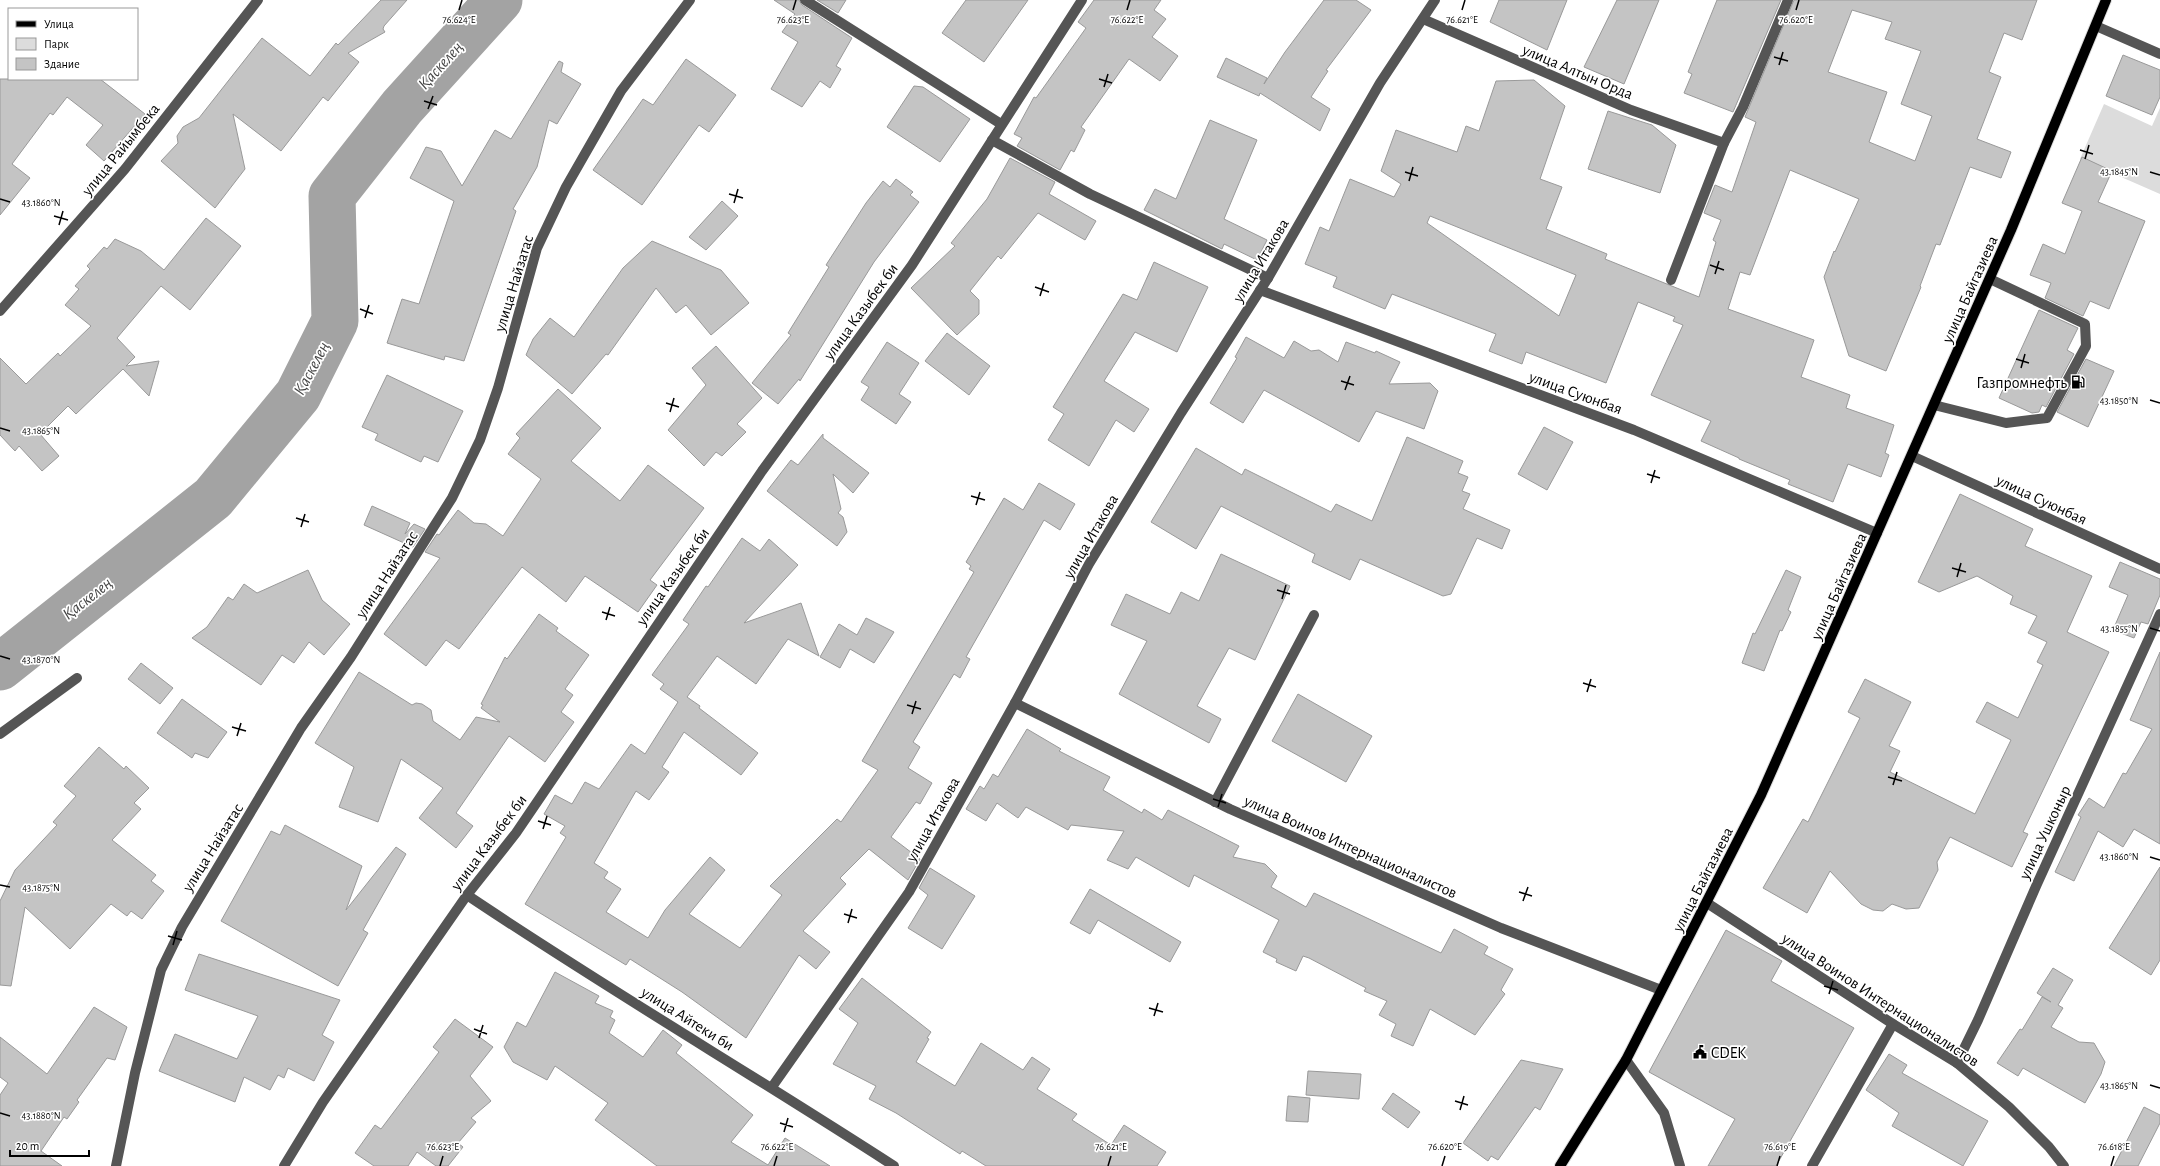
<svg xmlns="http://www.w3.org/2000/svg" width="2160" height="1166" font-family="'Alegreya Sans',sans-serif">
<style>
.green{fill:#dcdcdc}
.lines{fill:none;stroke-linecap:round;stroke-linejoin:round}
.river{stroke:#a3a3a3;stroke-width:47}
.building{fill:#c4c4c4;stroke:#999;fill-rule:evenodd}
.major-casing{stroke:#dbdbdb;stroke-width:12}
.minor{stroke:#555;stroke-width:10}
.major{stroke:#000;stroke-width:10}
.ticks{fill:none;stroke:#000;stroke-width:1.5}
.labels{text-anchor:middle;stroke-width:3.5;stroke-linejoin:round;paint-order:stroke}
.street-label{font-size:16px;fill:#000;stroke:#fff}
.poi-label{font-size:16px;fill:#000;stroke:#fff;text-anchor:end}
.water-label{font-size:17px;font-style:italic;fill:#444;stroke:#fff}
.ticks-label{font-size:10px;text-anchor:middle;fill:#000;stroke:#fff;stroke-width:3.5;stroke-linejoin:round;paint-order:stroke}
</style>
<rect width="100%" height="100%" fill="#fff"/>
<path class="green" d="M2104,104l48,22 8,-18v86l-80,-35z"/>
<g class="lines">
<path class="river" d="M0,667l213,-169 85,-103 37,-74 -3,-125 70,-89 97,-107"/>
</g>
<g class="building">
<path d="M381,0h26l-23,26 -1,3 2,3 -37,21 11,9 -31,39 -5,-4 -42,54 -48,-37 12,55 -30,39 -54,-47 17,-18 -1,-7 6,-9 16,-9 63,-80 48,38 26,-33 2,2z"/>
<path d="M774,0h25l3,5 50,33 -16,28 5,3 -11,19 -10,-7 -18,26 -31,-18 27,-47 -16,-10 13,-18z"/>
<path d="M817,0h29l-8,13z"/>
<path d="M966,0h62l-44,62 -42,-29z"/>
<path d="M1094,0h67l-7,10 12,9 -14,18 26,19 -18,25 -31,-22 -48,68 4,3 -11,22 -3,-2 -11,20 -43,-24 5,-8 -8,-4 20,-37 2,1 50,-70 -8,-6z"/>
<path d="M1324,0h32l15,10 -45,60 2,1 -17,26 19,12 -10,22 -60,-38 -1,3 -42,-19 9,-19 41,20 -3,6 21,-32z"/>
<path d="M1499,0h68l-20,50 -57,-28z"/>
<path d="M1617,0h42l-35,84 -40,-17z"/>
<path d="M1717,0h64l-48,112 -49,-19 8,-19 -4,-2z"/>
<path d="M1794,0h243l-15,40 -18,-7 -15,39 12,5 -24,62 34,13 -10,26 -31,-11 -30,78 -4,-1 -16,42 1,1 -35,84 -37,-15 -25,-79 10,-26 1,1 24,-53 -69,-29 -40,105 -10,-3 -12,37 86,31 -13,37 49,18 -4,13 48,17 -9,28 4,2 -8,22 -33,-13 -15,38 -45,-18 2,-4 -51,-21v-1l-38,-17 10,-20 -60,-26 32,-70 -10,-4 2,-4 -37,-15 -32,81 -80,-31 -4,12 -33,-13 7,-17 -104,-40 -7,15 -52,-22 4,-10 -32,-13 15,-37 9,4 21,-52 44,18 7,-13 -20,-13 15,-41 61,22 9,-26 13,5 17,-50 38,-1 31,26 -25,73 22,8 -16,42 61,25 -2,5 94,38 17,-55 -3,-2 8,-20 -17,-7 11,-28 17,7 24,-70 -11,-5zM1852,10l40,12 -7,17 36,12 -20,53 31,12 -17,45 -46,-19 18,-50 -59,-20zM1430,216l146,59 -17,41 -132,-93z"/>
<path d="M2123,55l37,15v27l-8,18 -46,-19z"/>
<path d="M686,59l50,36 -27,37 -10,-7 -57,80 -49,-35 50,-71 10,6z"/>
<path d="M559,61l4,2 -2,9 20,12 -24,40 -8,-4 -12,47 -24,42 3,2 -52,150 -19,-5 -1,4 -57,-17 15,-44 17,5 35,-103 -44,-23 16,-31 15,4 21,35 33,-56 16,9z"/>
<path d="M0,79h100l45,35 -41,47 -18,-16 17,-20 -36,-28 -14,18 -3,-2 -38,51 18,14 -30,37z"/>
<path d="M914,86l9,1 47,32 -30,43 -53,-35z"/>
<path d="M1608,111l44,14 24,20 -16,48 -72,-24z"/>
<path d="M1210,120l47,20 -33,79 43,21 -10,20 -33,-16 -2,5 -78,-39 11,-21 21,10z"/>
<path d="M2082,157l30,14 -14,31 47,19 -36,88 -19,-8 -7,15 -38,-18 6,-15 -21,-8 13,-31 22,10 17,-43 -20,-8z"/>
<path d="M1010,158l45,24 -6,12 47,27 -11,19 -47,-27 -37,46 -3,-3 -28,35 9,9v14l-22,21 -46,-47 44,-42 -4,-3 36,-44z"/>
<path d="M896,179l17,13 -3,3 9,7 -45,60 -74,119 -1,-2 -21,25 -26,-21 39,-48 -3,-2 41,-66 -3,-2 40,-62 17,-22 7,6z"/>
<path d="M722,201l16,15 -32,34 -17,-13z"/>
<path d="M206,218l35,28 -51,64 -29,-24 -44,52 18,19 -9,9 33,-5 -10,35 -26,-27 -47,45 -8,-8 -28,28 19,22 -17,15 -23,-25 -4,5 -15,-16v-77l26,26 32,-31 2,3 31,-30 -26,-21 14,-16 -4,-3 15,-17 -3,-3 17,-19 3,2 8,-10 26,12 23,19z"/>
<path d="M652,241l69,29 28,33 -38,32 -25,-30 -10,8 -20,-25 -48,67 -2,-1 -34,40 -46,-39 7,-16 17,-21 24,19 49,-69z"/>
<path d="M1154,262l54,25 -31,65 -42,-20 -31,49 45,28 -15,23 -18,-12 -27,46 -41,-26 16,-26 -11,-7 70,-113 14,6z"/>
<path d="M2039,310l39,18 -11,22 7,4 -28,53 -4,-2 -3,7 -7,1 -33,-15z"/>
<path d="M947,333l43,33 -21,29 -44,-34z"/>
<path d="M1246,337l38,21 10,-17 17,10 8,-1 19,12 8,-20 29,11 1,-2 24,11 -11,22 41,-1 8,8 -14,38 -48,-18 -17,31 -95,-52 -21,33 -33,-20 27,-45 -2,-1z"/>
<path d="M887,342l32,21 -20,31 12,8 -15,22 -35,-24 8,-13 -8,-5z"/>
<path d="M716,346l46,52 -25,26 9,8 -24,24 -6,-4 -12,14 -36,-36 38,-45 -14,-17z"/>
<path d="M2086,359l28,12 -26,56 -31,-15z"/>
<path d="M387,375l76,36 -25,51 -14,-6 -3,6 -46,-22 3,-6 -16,-7z"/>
<path d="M558,389l43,39 -30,33 49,40 28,-36 56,43 -54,72 7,5 -19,27 -53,-36 -19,26 -44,-35 -63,82 -13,-9 -20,26 -42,-32 56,-76 -15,-6 12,-18 2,1 19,-25 16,13 12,1 17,12 38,-57 -33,-25 12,-16 -4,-4z"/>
<path d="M1544,427l29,15 -26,48 -29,-16z"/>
<path d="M823,434v4l46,35 -16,20 -20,-19 8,35 -3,4 5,4 4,15 -10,14 -70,-55 24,-31 7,5z"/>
<path d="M1407,437l56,24 -5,12 10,4 -6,14 8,3 -7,15 47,21 -8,19 -25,-11 -26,56 -8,2 -83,-37 -10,21 -38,-18 3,-8 -94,-48 -25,43 -45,-27 45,-74 46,27 3,-6 86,43 5,-8 36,17z"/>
<path d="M1039,483l36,21 -15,26 -16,-10 -78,137 4,2 -10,19 -6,-4 -41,68 7,5 -12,21 24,15 -12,21 -4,-2 -25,35 29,22 -12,21 -39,-31 -29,29 6,6 -43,47 27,21 -14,17 -17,-14 -53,83 -64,-46 -52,-33 -4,6 -101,-61 41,-67 -6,-4 5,-7 -21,-12 11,-19 17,9 13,-22 14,7 32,-45 14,10 33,-52 -18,-13 4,-5 -12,-9 37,-51 -6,-4 23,-34 2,1 34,-49 18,13 9,-12 29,26 -54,58 57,-20 18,53 -31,-17 -32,45 -39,-28 -30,41 13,9 -1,2 59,45 -17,22 -57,-43 -22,35 7,5 -20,28 -13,-9 -42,72 14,9 -4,6 17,11 -15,23 42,26 17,-28 45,-53 15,13 -36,44 51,34 42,-53 -12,-9 67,-67 4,3 37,-52 -16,-9 112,-189 -5,-3 2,-3 -5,-4 38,-64 19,12z"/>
<path d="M1960,494l73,35 -8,17 67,30 -25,56 42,20 -86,180 5,2 -16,33 -62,-30 -13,25 1,8 -19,38 -13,1 -14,-5 -9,7 -10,-1 -12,-6 -31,-33 -23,42 -44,-25 40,-69 5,3 52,-104 -12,-6 17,-33 46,23 -22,44 11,5 -10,21 85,42 36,-74 -35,-18 11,-20 31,16 25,-53 -6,-3 10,-20 -19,-9 9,-17 -27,-12 3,-8 -36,-20 -38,16 -21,-10z"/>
<path d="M372,506l38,17 -5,11 9,-10 11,5 -12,18 -49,-22z"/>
<path d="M1221,554l69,32 -35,74 -26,-12 -32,58 24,13 -12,24 -90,-49 28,-53 -36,-16 15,-31 44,20 11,-22 18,9z"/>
<path d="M2120,562l40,17v16l-12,29 -7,-2 -7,16 -21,-8 15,-35 -19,-8z"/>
<path d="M308,570l14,30 28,24 -26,31 -15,-13 -15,21 -12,-8 -21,30 -69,-47 15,-11 21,-30 5,3 11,-16 13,9z"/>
<path d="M1786,570l15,7 -13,33 3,2 -9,19 -2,-1 -16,41 -22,-8 11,-30 2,1z"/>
<path d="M539,614l19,14 -2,3 33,24 -24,34 8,6 -12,17 13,10 -29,40 -36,-26 -53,77 17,13 -17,22 -37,-30 24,-30 -42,-29 -23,63 -39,-15 15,-40 -39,-24 44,-71 53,33 4,-2 6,1 9,6 2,11 27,19 16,-23 24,5 -19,-14 2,-3 -2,-1 24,-47 2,2z"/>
<path d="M866,618l28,14 -20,31 -24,-14 -10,19 -20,-11 19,-33 18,11z"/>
<path d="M2160,652v192l-26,-15 -11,18 -25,-16 -24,50 -19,-9 26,-55 -3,-2 11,-17 15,10 19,-35 3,1 26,-45 -22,-9z"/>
<path d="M141,663l32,25 -13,16 -32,-25z"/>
<path d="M1298,694l74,42 -26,46 -74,-41z"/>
<path d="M182,699l45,33 -19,26 -13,-5 -3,5 -35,-25z"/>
<path d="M1027,729l34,20 -2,2 51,26 -7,13 39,23 2,-4 18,11 6,-10 71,36 -6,11 32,7 12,12 -6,11 35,20 8,-14 127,60 13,-24 34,18 -4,7 29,15 -12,21 4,4 -30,41 -45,-26 -17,37 -22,-10 5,-12 -17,-9 8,-14 -23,-10 2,-3 -57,-30 -6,-2 -7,15 -20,-9 1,-3 -14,-7 16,-32 -85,-45 -5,12 -53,-30 -8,12 -21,-9 17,-29 -53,-6 -3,5 -42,-23 -8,11 -21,-15 -11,18 -20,-12 14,-23 4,3 9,-15 5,3z"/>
<path d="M99,747l25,22 2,-3 23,22 -15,15 7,6 -29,31 44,35 -5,6 13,10 -22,28 -11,-8 -4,5 -16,-12 -41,45 -45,-42 -14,79 -11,-1v-84l15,-31 42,-45 -4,-3 23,-26 -12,-10z"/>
<path d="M285,825l77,41 -16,44 50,-63 10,7 -43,76 5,3 -30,53 -117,-65 50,-90 9,4z"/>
<path d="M2160,867v93l-9,15 -42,-27z"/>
<path d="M930,868l45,28 -33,53 -34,-21 20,-33 -9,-7z"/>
<path d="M1090,889l91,53 -11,20 -72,-42 -8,14 -20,-11z"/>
<path d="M1726,930l56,31 -11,20 83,47 -78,138h-68l27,-47 -86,-47z"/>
<path d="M199,954l141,46 -18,35 12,7 -20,39 -26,-13 -4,10 -6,-3 -8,15 -26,-13 -9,25 -76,-31 16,-37 62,25 21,-43 -73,-26z"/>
<path d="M2053,968l20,12 -15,25 5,3 -12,19 28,15 15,1 11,19 -4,12 -16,29 -62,-35 -5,8 -21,-13 23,-34 2,1 20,-33 9,5 -14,-9z"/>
<path d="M555,972l44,24 -4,7 18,8 -3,6 5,3 -6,13 34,24 20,-27 19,15 -6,8 77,62 -22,27 37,23 17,-27 45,28h-173l-62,-46 13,-17 -53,-37 -8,14 -34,-18 -9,-15 13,-25 9,5z"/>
<path d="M862,978l69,54 -4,6 2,1 -13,23 39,24 26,-43 42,27 9,-13 18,12 -13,20 40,25 -5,6 39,25 13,-20 42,27 -9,14h-171l-24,-15 -2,3 -64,-41 -27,-14 7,-13 -43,-22 25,-41 -19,-14z"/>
<path d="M94,1007l33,20 -12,33 -8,-2 -30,42 2,2 -12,17 -3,-2 -23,34 21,15h-62v-71l8,-12 -8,-6v-40l47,37z"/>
<path d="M455,1019l38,28 -23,29 21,25 -20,17 5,4 -18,21 5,4 -15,19h-12l-19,-14 -9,14h-34l-19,-13 20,-28 6,4 58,-77 -6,-5z"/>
<path d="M1889,1054l18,11 -5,8 86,48 -25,45 -71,-40 7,-13 -33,-23z"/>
<path d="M1521,1060l42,9 -23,41 -5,-3 -37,53 -7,-4 -3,5 -25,-18z"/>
<path d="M1308,1071l53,3 -2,25 -53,-4z"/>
<path d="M1393,1093l27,19 -12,16 -26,-19z"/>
<path d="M1288,1096l22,2 -2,24 -22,-1z"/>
<path d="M2144,1107l16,8v8l-22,43h-24z"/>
</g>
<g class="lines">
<g class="major-casing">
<path id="major" d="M1560,1166l66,-106 135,-265 250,-565 95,-230"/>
</g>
<g class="minor">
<path d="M805,0l196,124"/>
<path d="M1423,19l208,91 93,33"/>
<path d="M2096,26l64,28"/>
<path d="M992,140l98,54 178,84"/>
<path d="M1671,280l53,-137 19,-36 45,-107"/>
<path d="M1260,290l374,140 243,103"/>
<path d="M0,311l125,-142 133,-169"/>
<path d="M1934,405l72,18 41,-5 39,-72 -1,-22 -95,-45"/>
<path d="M1912,456l248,113"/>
<path d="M1015,703l215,106 271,119 160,62"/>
<path d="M0,734l77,-56"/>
<path d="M1215,802l99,-187"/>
<path d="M467,895c140,94 285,179 427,271"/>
<path d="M1707,903l186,121 64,39 52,44 40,40 15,19"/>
<path d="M1626,1060l38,53 16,53"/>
<path d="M1957,1063l21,-43 59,-136 123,-270"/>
<path d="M772,1087l137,-195 106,-189 74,-139 92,-151 87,-135 112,-195 55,-83"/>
<path d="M116,1166l19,-93 26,-103 21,-43 119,-199 50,-71 101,-159 28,-58 18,-52 39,-140 29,-61 55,-96 69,-91"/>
<path d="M284,1166l39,-64 144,-207 49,-62 246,-362 150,-206 170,-265"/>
<path d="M1812,1166l81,-142"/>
</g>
<use href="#major" class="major"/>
</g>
<path class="ticks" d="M459,10l3,-10M793,10l3,-10M1127,10l3,-10M1462,10l3,-10M1796,10l3,-10M1774,57l14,4M1779,65l4,-13M1099,79l13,4M1104,87l4,-13M424,101l13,4M428,109l5,-13M2080,150l13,4M2085,159l4,-14M1405,172l13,4M2150,172l10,3M1409,181l4,-14M729,194l14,4M0,199l10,3M734,203l4,-14M54,216l14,4M59,225l4,-14M1710,265l14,5M1715,274l4,-13M1035,287l14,5M1040,296l4,-13M360,309l13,5M365,318l4,-13M2016,359l13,4M2021,368l4,-14M1341,381l13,4M1345,390l5,-14M2150,400l10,3M666,403l13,4M670,412l4,-14M0,428l10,3M1647,474l13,4M1651,483l4,-13M971,496l14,4M976,505l4,-13M296,518l13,4M301,527l4,-13M1952,568l14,4M1957,577l4,-14M1277,590l13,4M1282,599l4,-14M602,612l13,4M606,620l4,-13M2150,628l10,3M0,656l10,3M1583,683l13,4M1587,692l4,-13M907,705l14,4M912,714l4,-13M232,727l14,4M237,736l4,-13M1888,777l14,4M1893,785l4,-13M1213,799l13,4M1218,807l4,-13M538,821l13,4M543,829l4,-13M2150,857l10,3M0,885l10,2M1519,892l13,4M1523,901l5,-14M844,914l13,4M848,923l4,-14M168,936l14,4M173,945l4,-14M1824,986l14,4M1829,994l4,-13M1149,1008l14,4M1154,1016l4,-13M474,1029l13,5M479,1038l4,-13M2150,1085l10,3M1455,1101l13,4M1460,1110l4,-14M0,1113l10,3M780,1123l13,4M784,1132l4,-14M440,1166l3,-10M774,1166l3,-10M1108,1166l3,-10M1442,1166l3,-10M1777,1166l3,-10M2111,1166l3,-10"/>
<defs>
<g id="fuel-bare" transform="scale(1.08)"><path d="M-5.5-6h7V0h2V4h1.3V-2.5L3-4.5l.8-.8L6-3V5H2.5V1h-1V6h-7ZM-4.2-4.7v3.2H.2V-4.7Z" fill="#000" stroke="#fff" stroke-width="2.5" paint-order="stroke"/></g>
<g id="civic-bare" transform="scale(1.08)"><path d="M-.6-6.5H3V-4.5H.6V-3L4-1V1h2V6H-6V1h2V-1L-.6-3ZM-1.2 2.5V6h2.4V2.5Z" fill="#000" stroke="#fff" stroke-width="2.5" paint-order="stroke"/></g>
</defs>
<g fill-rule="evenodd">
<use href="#fuel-bare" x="2078" y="382"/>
<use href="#civic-bare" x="1700" y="1052"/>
</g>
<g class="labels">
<g class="street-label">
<text transform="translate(1578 71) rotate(23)" y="6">улица Алтын Орда</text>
<text transform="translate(120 149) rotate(-51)" y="6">улица Райымбека</text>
<text transform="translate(1260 260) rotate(-59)" y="6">улица Итакова</text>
<text transform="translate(513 283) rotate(-73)" y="6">улица Найзатас</text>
<text transform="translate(1969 289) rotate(-66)" y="6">улица Байгазиева</text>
<text transform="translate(860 311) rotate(-54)" y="6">улица Казыбек би</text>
<text transform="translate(1576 392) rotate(20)" y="6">улица Суюнбая</text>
<text transform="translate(2042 499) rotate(25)" y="6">улица Суюнбая</text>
<text transform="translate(1090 536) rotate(-60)" y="6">улица Итакова</text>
<text transform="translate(386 574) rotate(-57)" y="6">улица Найзатас</text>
<text transform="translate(672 576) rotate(-55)" y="6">улица Казыбек би</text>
<text transform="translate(1838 586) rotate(-66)" y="6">улица Байгазиева</text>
<text transform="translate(932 819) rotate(-61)" y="6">улица Итакова</text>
<text transform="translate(2044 832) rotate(-65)" y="6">улица Ушконыр</text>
<text transform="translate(488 842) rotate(-53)" y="6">улица Казыбек би</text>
<text transform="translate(1351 846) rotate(24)" y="6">улица Воинов Интернационалистов</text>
<text transform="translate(212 847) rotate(-58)" y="6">улица Найзатас</text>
<text transform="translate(1702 879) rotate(-63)" y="6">улица Байгазиева</text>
<text transform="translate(1881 999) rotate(33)" y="6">улица Воинов Интернационалистов</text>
<text transform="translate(688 1018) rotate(32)" y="6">улица Айтеки би</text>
</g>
<g class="poi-label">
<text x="2067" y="388">Газпромнефть</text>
<text x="1711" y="1058" text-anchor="start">CDEK</text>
</g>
<g class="water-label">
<text transform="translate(440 65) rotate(-48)" y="6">Қаскелең</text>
<text transform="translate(311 368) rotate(-62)" y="6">Қаскелең</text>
<text transform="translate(87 598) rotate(-38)" y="6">Қаскелең</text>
</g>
</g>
<g class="ticks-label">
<text x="459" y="23">76.624°E</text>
<text x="793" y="23">76.623°E</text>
<text x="1127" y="23">76.622°E</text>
<text x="1462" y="23">76.621°E</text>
<text x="1796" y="23">76.620°E</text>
<text x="2119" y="175">43.1845°N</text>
<text x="41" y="206">43.1860°N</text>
<text x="2119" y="404">43.1850°N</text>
<text x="41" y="434">43.1865°N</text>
<text x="2119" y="632">43.1855°N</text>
<text x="41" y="663">43.1870°N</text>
<text x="2119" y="860">43.1860°N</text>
<text x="41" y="891">43.1875°N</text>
<text x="2119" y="1089">43.1865°N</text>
<text x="41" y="1119">43.1880°N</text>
<text x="443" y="1150">76.623°E</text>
<text x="777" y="1150">76.622°E</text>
<text x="1111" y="1150">76.621°E</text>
<text x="1445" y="1150">76.620°E</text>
<text x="1780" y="1150">76.619°E</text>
<text x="2114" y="1150">76.618°E</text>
</g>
<rect x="8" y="8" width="130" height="72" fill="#ffffff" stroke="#999999"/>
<rect x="16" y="21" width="20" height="6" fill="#000000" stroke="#999999"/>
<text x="44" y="28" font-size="12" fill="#000000">Улица</text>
<rect x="16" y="38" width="20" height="12" fill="#dcdcdc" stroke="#999999"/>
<text x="44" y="48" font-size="12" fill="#000000">Парк</text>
<rect x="16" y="58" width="20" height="12" fill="#c4c4c4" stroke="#999999"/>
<text x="44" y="68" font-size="12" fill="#000000">Здание</text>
<path d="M10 1150v6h79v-6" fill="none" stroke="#000000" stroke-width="2"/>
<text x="16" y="1150" font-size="12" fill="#000000" stroke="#ffffff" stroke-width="3" paint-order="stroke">20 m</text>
</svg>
